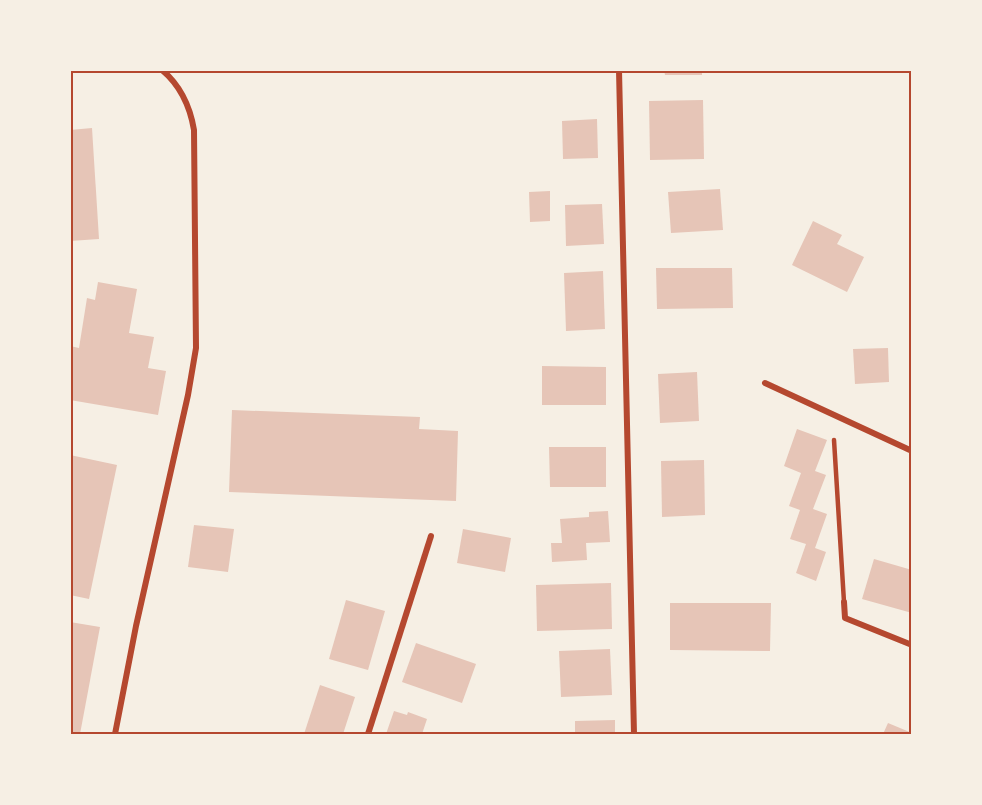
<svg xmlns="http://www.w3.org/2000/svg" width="982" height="805" font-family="Ubuntu,sans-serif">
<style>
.building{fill:#e6c5b7}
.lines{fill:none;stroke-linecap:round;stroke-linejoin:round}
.service{stroke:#b5482f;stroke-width:4.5}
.minor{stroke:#b5482f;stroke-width:6}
.neatline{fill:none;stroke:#b5482f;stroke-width:2}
</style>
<rect width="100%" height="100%" fill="#f6efe4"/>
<g class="building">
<path d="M664,70h38v5h-37z"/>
<path d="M703,100l1,59 -54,1 -1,-59z"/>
<path d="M597,119l1,39 -35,1 -1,-38z"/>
<path d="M92,128l7,111 -29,2v-111z"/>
<path d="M720,189l3,41 -52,3 -3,-41z"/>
<path d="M550,191v30l-20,1 -1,-30z"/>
<path d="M602,204l2,40 -38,2 -1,-41z"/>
<path d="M813,221l29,14 -5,9 27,13 -17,35 -55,-27z"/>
<path d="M656,268h76l1,40 -76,1z"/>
<path d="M603,271l2,58 -39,2 -2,-58z"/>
<path d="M98,282l39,7 -8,44 25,4 -6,31 18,3 -8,44 -88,-15v-54l9,2 8,-50 8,2z"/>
<path d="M888,348l1,34 -34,2 -2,-35z"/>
<path d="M542,366l64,1v38h-64z"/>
<path d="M697,372l2,49 -39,2 -2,-49z"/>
<path d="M232,410l188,7 -1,12 39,2 -2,70 -227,-9z"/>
<path d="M797,429l30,11 -12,31 11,4 -13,34 14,5 -12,34 11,4 -10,29 -20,-8 10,-29 -16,-5 10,-29 -11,-4 12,-33 -17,-7z"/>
<path d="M549,447h57v40h-56z"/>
<path d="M70,455l47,10 -28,134 -19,-4z"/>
<path d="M704,460l1,55 -43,2 -1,-56z"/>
<path d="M608,511l2,31 -24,1 1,17 -35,2 -1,-19h11l-2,-24 29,-2v-5z"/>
<path d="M194,525l40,4 -6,43 -40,-5z"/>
<path d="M463,529l48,9 -6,34 -48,-9z"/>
<path d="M874,559l38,11v43l-50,-14z"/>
<path d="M611,583l1,46 -75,2 -1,-46z"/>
<path d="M346,600l39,11 -17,59 -39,-11z"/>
<path d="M670,603h101l-1,48 -100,-1z"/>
<path d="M70,622l30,5 -20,107h-10z"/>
<path d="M416,643l60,21 -14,39 -60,-21z"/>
<path d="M610,649l2,46 -51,2 -2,-46z"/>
<path d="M320,685l35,12 -12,37h-39z"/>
<path d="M394,711l13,4 1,-3 19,7 -5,15h-36z"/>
<path d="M615,720v14h-40v-13z"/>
<path d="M888,723l24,10v1h-29z"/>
</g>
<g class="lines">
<path class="service" d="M834,440l10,162"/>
<g class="minor">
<path d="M619,70l15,664"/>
<path d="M765,383l147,68"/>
<path d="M844,602l1,16 67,27"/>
<path d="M115,734l21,-108 52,-231 8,-47 -2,-218c-4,-24 -13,-44 -32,-60"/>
<path d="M368,734l63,-198"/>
</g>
</g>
<rect width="982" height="805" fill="none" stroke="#f6efe4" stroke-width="144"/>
<rect x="72" y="72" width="838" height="661" class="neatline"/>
</svg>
